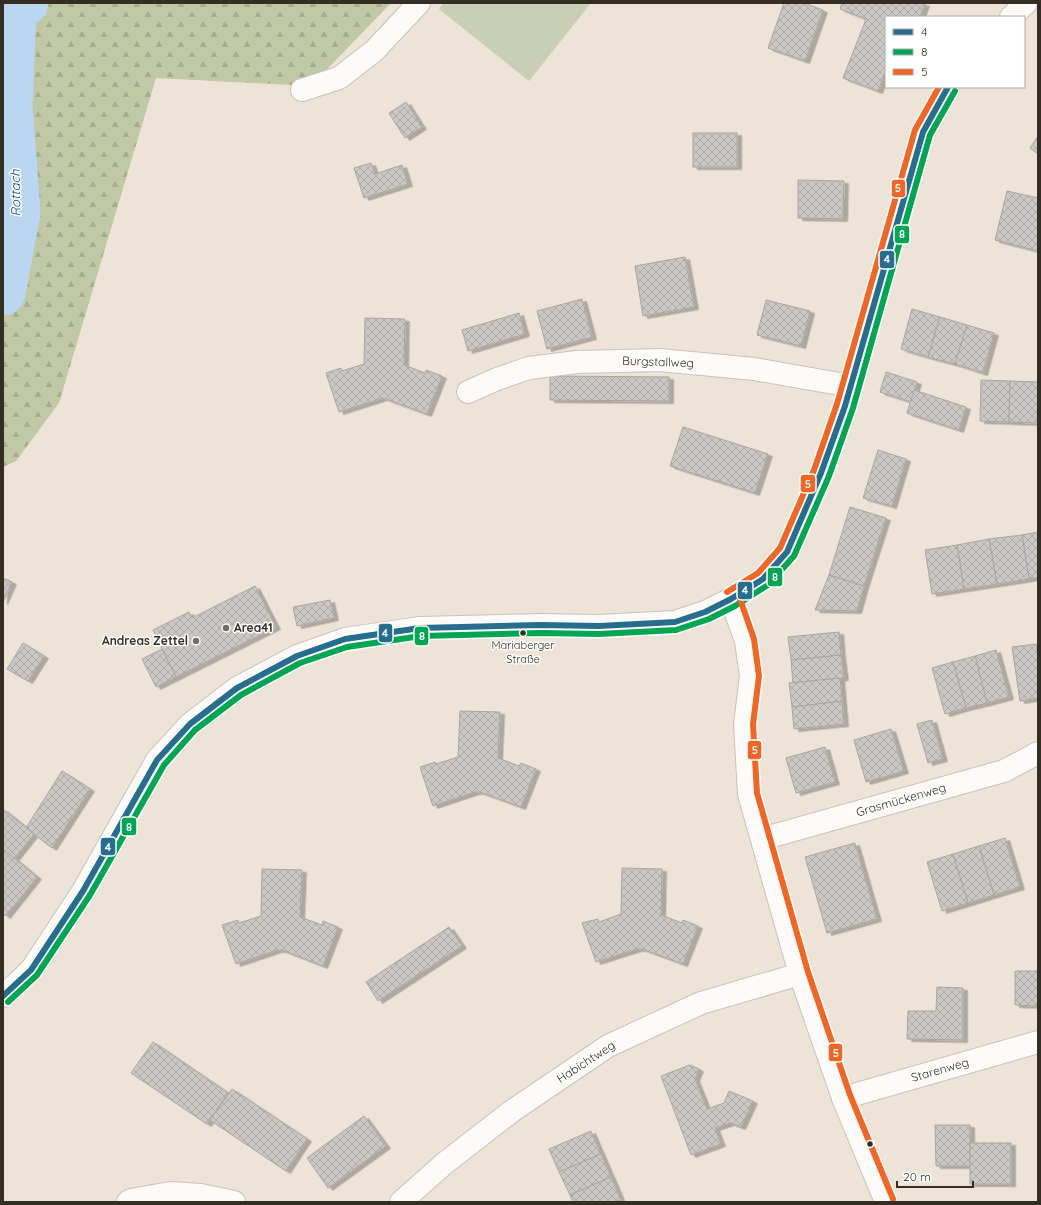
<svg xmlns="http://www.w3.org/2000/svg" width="1041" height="1205" font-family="Quicksand,sans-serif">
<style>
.forest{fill:url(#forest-firs)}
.pitch{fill:#c9cfb4}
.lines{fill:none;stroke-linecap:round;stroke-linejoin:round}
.river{stroke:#bbd6f0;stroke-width:45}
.building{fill:url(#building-cross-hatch);stroke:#a8a4a2;filter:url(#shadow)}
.minor-casing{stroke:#c9c2b8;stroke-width:24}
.minor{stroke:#fcfbf9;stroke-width:22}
.bus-1-casing{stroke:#fff;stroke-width:9}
.bus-2-casing{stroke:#fff;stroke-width:9}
.bus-3-casing{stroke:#fff;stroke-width:9}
.bus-1{stroke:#276d8d;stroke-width:6}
.bus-2{stroke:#00a651;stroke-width:6}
.bus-3{stroke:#f26522;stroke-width:6}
.poi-dot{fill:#746d63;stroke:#fff;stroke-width:1.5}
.bus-dot{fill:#332d24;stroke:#fff;stroke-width:1.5}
.labels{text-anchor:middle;stroke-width:3;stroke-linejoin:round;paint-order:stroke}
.bus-label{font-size:11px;fill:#332d24;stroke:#fff}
.street-label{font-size:12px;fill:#332d24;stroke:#fff}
.poi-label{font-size:12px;font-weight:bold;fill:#332d24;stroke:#fff;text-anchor:start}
.water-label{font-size:13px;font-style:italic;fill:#004478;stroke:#fff}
.line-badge{stroke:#fff;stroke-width:1.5}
.badge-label{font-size:11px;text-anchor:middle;font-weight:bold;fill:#fff}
</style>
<defs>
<pattern id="forest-firs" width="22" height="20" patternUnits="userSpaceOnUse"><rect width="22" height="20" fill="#c0c8a6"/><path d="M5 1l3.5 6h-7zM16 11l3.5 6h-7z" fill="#a5ac8f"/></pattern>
<pattern id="building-cross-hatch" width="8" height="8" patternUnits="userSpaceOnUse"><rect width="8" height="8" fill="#cbc7c5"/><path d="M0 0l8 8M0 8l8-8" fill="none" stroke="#afaba9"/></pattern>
<filter id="shadow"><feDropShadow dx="4.5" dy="2.5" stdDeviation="0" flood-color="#0004"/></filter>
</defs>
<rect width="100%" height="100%" fill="#ede4d7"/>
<path class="forest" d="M3,3h388l-80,83 -155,-8 -97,325 -43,58 -13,6z"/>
<path class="pitch" d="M443,3h148l-62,78 -90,-72z"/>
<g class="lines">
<path class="river" d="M3,293l15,-81 -8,-105 4,-96 12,-8"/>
</g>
<g class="building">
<path d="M784,3h20l19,7 -18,51 -37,-13z"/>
<path d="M842,3h80l3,1 -5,13h-34v53l-8,21 -35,-13 23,-59 -26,-10z"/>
<path d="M406,102l16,25 -17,11 -16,-25z"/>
<rect x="693" y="133" width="44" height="34"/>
<path d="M1038,136v18l-8,-6z"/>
<path d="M371,163l4,11 27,-9 6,19 -44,14 -10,-30z"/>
<path d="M798,180l46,1 -1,38 -45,-1z"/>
<path d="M1007,191l31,7v53l-43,-11z"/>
<path d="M685,257l9,50 -51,9 -8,-50z"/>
<path d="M582,299l10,38 -45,12 -10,-38z"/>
<path d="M766,300l44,11 -9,35 -44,-11z"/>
<path d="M912,309l28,8 -12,40 -27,-8z"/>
<path d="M519,313l6,21 -57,17 -6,-21z"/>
<path d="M940,317l27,8 -12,39 -27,-7z"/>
<path d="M365,318l40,1 -1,46 21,8 1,-3 16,6 -15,38 -44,-16 -44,14 -13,-39 15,-5 1,3 22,-7z"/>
<path d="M967,325l27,8 -11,40 -28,-9z"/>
<path d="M886,372l31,10 -6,20 -31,-10z"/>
<path d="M550,376l119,1v24l-119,-1z"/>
<path d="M981,380l29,1 -1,41 -29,-1z"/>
<path d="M1010,381l28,1 -1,41 -28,-1z"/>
<path d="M914,390l52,17 -7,23 -52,-17z"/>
<path d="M683,427l85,27 -13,39 -85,-27z"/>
<path d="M878,450l28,9 -14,47 -29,-8z"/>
<path d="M850,507l36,11 -22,68 -35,-11z"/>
<path d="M1038,532v45l-9,2 -7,-44z"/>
<path d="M1022,535l7,44 -32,5 -8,-45z"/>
<path d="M989,539l8,45 -33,5 -7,-44z"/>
<path d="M957,545l7,44 -32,5 -7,-44z"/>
<path d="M829,575l35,11 -7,25 -42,-1z"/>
<path d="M3,578l9,4 -9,20z"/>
<path d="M255,586l21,41 -100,50 -23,-47 36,-18 3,6z"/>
<path d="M330,600l4,18 -37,8 -4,-19z"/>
<path d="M839,632l2,23 -50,5 -3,-23z"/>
<path d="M23,643l21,13 -16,25 -21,-12z"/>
<path d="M1036,644l2,14v40l-18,3 -8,-54z"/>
<path d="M162,649l14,28 -20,10 -14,-28z"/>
<path d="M996,650l13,47 -22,6 -12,-47z"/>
<path d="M841,655l3,23 -51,6 -2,-24z"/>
<path d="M975,656l12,47 -21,5 -13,-46z"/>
<path d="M953,662l13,46 -21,6 -13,-46z"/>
<path d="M840,678l2,23 -50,6 -3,-24z"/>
<path d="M842,701l2,23 -50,5 -2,-22z"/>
<path d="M460,711l40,1 -2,46 21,8 2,-3 15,6 -15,38 -41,-15h-5l-42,14 -13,-39 15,-5 1,2 22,-7z"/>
<path d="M932,720l11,39 -15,4 -11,-39z"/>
<path d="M891,729l13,42 -38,11 -12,-42z"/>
<path d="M825,747l10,35 -39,11 -10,-35z"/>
<path d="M62,771l28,18 -38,59 -26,-20z"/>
<path d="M3,809l31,25 -20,25 -11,-10z"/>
<path d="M1005,838l15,49 -26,8 -15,-49z"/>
<path d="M855,843l22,76 -50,14 -22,-76z"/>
<path d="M979,846l15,49 -26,8 -15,-49z"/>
<path d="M3,849l34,28 -31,39 -3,-2z"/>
<path d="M953,854l15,49 -26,8 -15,-49z"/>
<path d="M622,868l40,1 -1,46 21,8 1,-3 15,6 -15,38 -41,-15h-5l-41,13 -14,-39 16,-4 1,3 22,-8z"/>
<path d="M262,869l40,1 -2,47 22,8 1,-4 15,6 -15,39 -41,-16h-5l-41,14 -14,-39 16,-5 1,3 22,-7z"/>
<path d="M449,927l13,19 -84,55 -12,-19z"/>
<path d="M1015,971h23v35l-23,-1z"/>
<path d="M937,987l26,1v52l-56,-1 1,-28h28z"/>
<path d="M153,1042l75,51 -21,31 -76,-51z"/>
<path d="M690,1065l9,4 -4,10 12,30 17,-6 5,-12 24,10 -12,26 -11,-4 -15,5 6,16 -30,11 -30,-79z"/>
<path d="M232,1089l75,50 -21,32 -76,-51z"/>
<path d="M364,1116l22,30 -58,42 -21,-30z"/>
<path d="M935,1125h35v41h-34z"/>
<path d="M591,1131l10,23 -42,18 -10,-23z"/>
<rect x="970" y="1143" width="41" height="41"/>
<path d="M601,1154l10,23 -41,18 -11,-23z"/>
<path d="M611,1177l10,23 -6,2h-42l-3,-7z"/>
</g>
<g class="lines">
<g class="minor-casing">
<g id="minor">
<path d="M1011,17l15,-14"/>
<path d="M302,90l37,-12 35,-27 45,-48"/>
<path d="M468,392l29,-13 32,-11 48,-6 83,-2 94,9 97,17"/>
<path d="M731,599l15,42 5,35 -6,48 4,70 51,180 43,124 43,104"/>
<path d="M762,839l242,-68 34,-18"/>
<path d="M3,996l28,-26 52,-79 74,-131 33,-36 47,-36 60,-32 48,-17 75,-11 121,-3 58,1 76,-4 30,-10 26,-13 32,-20 24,-27 34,-79 24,-67 78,-274 25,-45"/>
<path d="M843,1098l195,-56"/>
<path d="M128,1202l3,-2 39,-7 31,2 33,7"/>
<path d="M401,1202l44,-39 67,-52 96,-65 93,-43 99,-29"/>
</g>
</g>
<use href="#minor" class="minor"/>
<g class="bus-1-casing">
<path id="bus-1" d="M3,996l28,-26 52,-79 74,-131 33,-36 47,-36 60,-32 48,-17 75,-11 121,-3 58,1 76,-4 30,-10 26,-13 32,-20 24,-27 34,-79 24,-67 78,-274 25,-45"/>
</g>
<g class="bus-2-casing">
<path id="bus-2" d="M8,1002l29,-27 53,-80 74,-130 31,-35 46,-35 59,-32 47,-16 74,-11 120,-3 58,1 77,-4 33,-11 26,-13 33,-21 26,-29 35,-80 24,-68 77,-273 25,-44"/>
</g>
<g class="bus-3-casing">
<g id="bus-3">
<path d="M727,592l31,-19 22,-25 34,-78 23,-66 78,-274 24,-43"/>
<path d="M739,596l15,43 5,37 -6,48 4,69 51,179 42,123 43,104"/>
</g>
</g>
<use href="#bus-1" class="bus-1"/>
<use href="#bus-2" class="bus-2"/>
<use href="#bus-3" class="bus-3"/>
</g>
<g class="poi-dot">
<circle cx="226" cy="628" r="4"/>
<circle cx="196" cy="641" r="4"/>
</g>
<g class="bus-dot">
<circle cx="523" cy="633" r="3.5"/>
<circle cx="870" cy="1144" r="3.5"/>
</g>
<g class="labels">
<g class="bus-label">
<text x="523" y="649">Mariaberger<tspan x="523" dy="14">Straße</tspan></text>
</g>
<g class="street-label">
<text transform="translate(658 362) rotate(2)" y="4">Burgstallweg</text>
<text transform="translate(901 800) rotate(-16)" y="4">Grasmückenweg</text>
<text transform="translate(586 1062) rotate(-33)" y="4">Habichtweg</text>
<text transform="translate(940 1070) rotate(-16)" y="4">Starenweg</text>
</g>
<g class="poi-label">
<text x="234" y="632">Area41</text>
<text x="188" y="645" text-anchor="end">Andreas Zettel</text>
</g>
<g class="water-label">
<text transform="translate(15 193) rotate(-91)" y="5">Rottach</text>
</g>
</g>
<g class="line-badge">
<rect x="891" y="179" width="15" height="19" rx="4" fill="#f26522"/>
<rect x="894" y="225" width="16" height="19" rx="4" fill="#00a651"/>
<rect x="879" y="250" width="16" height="19" rx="4" fill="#276d8d"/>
<rect x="800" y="474" width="16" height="19" rx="4" fill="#f26522"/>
<rect x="767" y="567" width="16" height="20" rx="4" fill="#00a651"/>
<rect x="737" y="581" width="16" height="19" rx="4" fill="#276d8d"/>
<rect x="378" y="623" width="15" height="20" rx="4" fill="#276d8d"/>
<rect x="414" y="626" width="15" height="20" rx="4" fill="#00a651"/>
<rect x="747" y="740" width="15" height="20" rx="4" fill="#f26522"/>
<rect x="121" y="817" width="16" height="19" rx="4" fill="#00a651"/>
<rect x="100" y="837" width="16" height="19" rx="4" fill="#276d8d"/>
<rect x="828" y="1043" width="15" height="19" rx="4" fill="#f26522"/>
</g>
<g class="badge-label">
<text x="898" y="192">5</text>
<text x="902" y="238">8</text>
<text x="887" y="263">4</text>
<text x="808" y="488">5</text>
<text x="775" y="581">8</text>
<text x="745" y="594">4</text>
<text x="385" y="637">4</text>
<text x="422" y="640">8</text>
<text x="755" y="754">5</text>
<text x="129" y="831">8</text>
<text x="108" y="851">4</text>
<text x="836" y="1057">5</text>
</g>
<rect width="1041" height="1205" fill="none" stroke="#332d24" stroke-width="8"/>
<rect x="885" y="16" width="140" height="72" fill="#ffffff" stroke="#adaba7"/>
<rect x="893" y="29" width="20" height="6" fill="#276d8d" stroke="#adaba7"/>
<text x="921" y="36" font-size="12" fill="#332d24">4</text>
<rect x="893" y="49" width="20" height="6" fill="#00a651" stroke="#adaba7"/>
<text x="921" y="56" font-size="12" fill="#332d24">8</text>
<rect x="893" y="69" width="20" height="6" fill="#f26522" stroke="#adaba7"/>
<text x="921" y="76" font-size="12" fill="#332d24">5</text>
<path d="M897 1181v6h76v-6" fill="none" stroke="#332d24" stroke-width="2"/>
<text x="903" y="1181" font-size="12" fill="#332d24" stroke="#ffffff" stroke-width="3" paint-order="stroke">20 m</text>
</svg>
